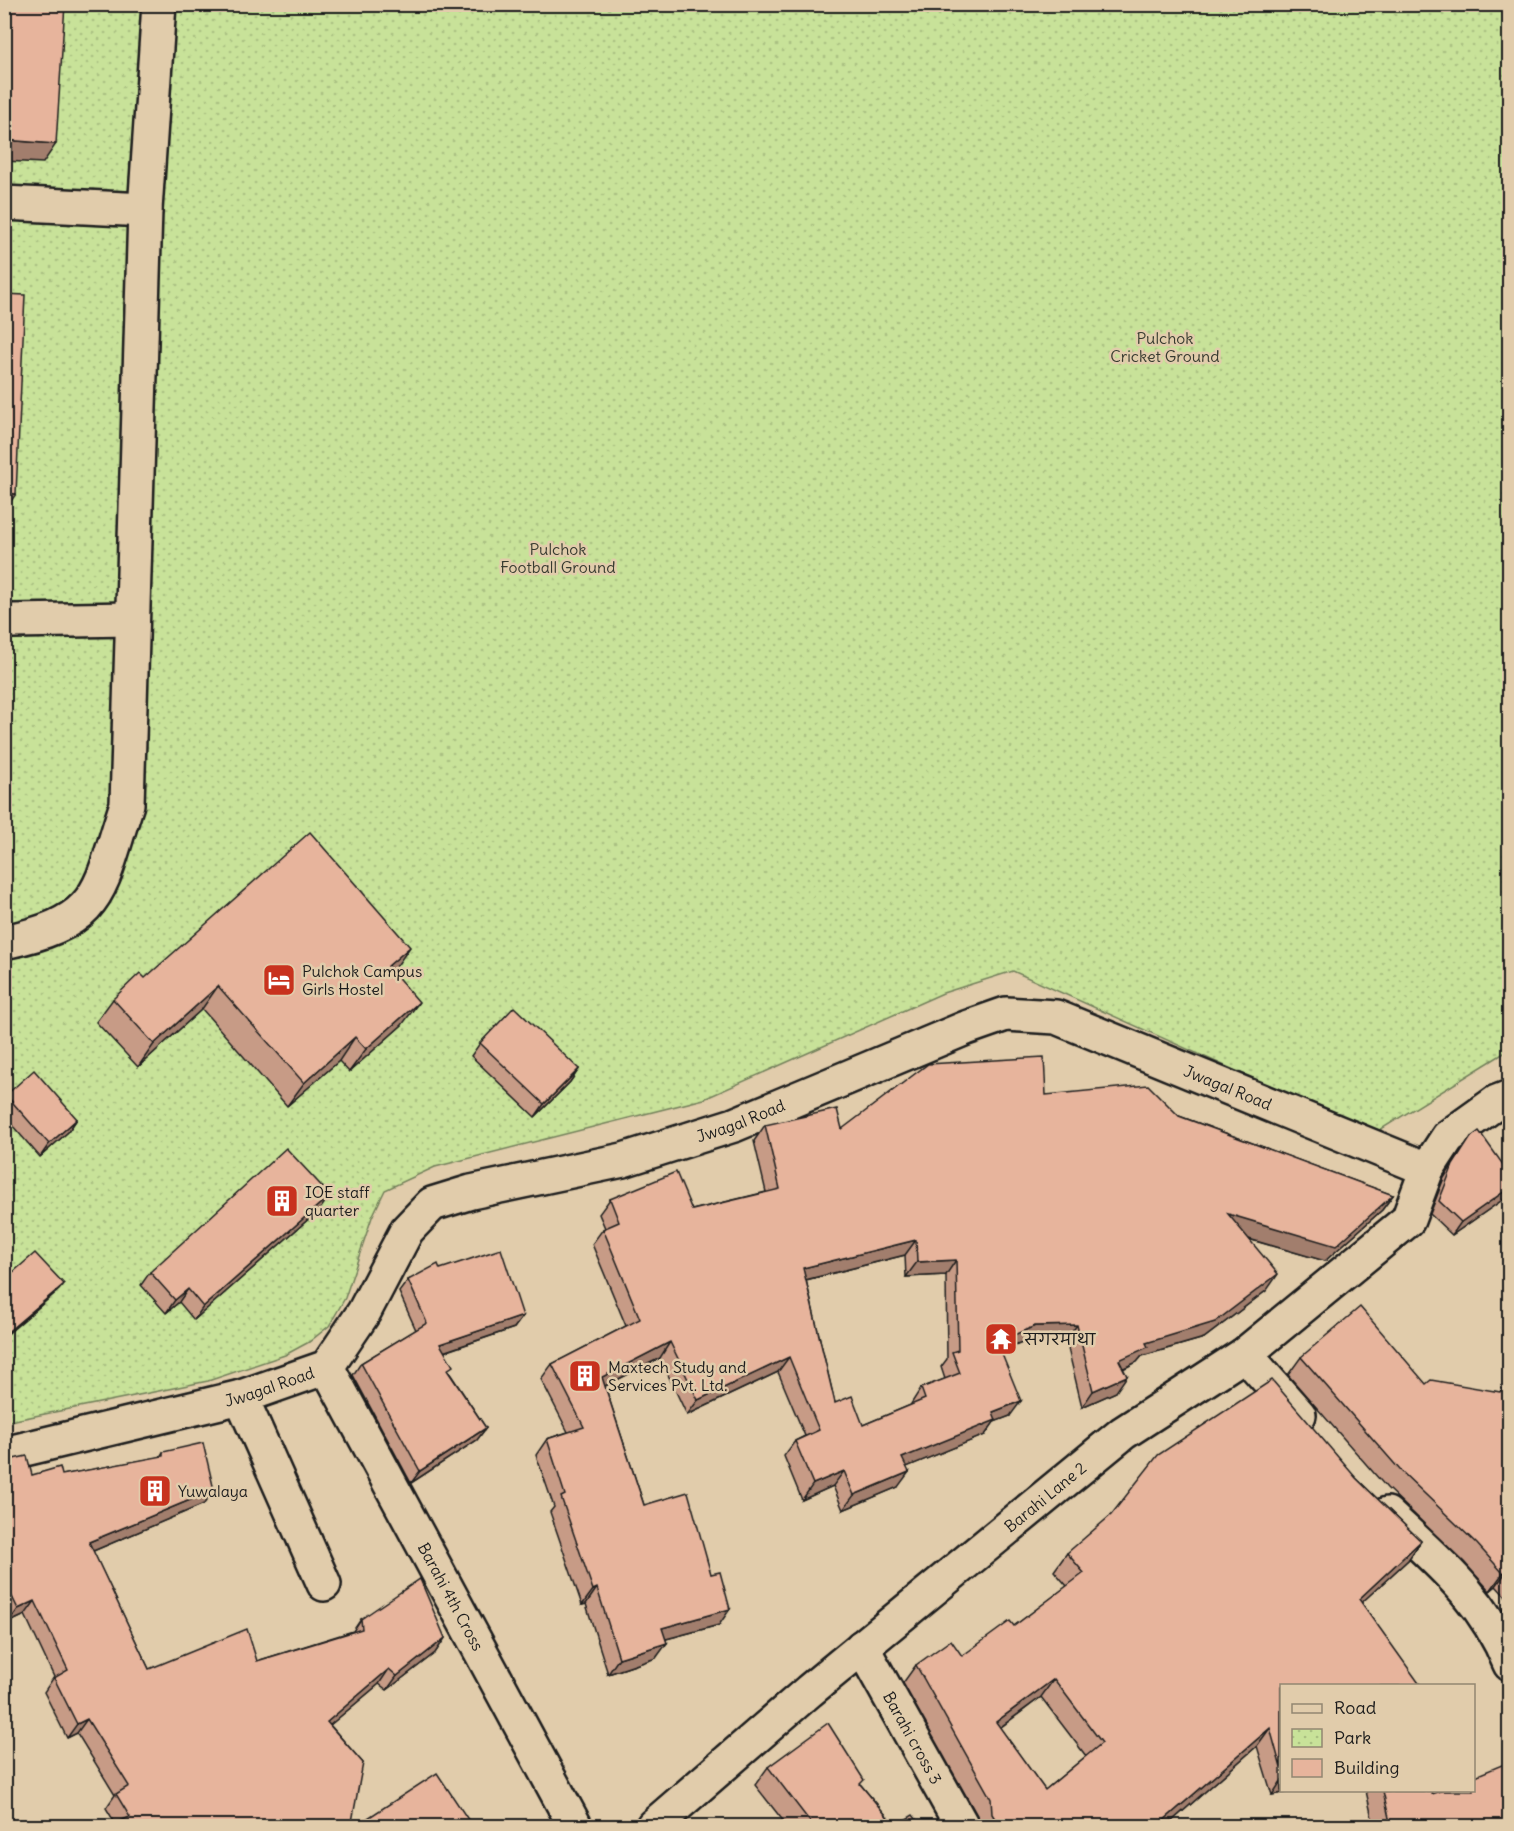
<svg xmlns="http://www.w3.org/2000/svg" width="1514" height="1831" font-family="Delius,'Playpen Sans Deva',sans-serif">
<style>
.park{fill:url(#park-dots);stroke:#727f5a;stroke-width:1.5}
.lines{fill:none;stroke-linecap:round;stroke-linejoin:round}
.minor-casing{stroke:#1c1c1c;stroke-width:38}
.minor{stroke:#e1ccab;stroke-width:33}
.wall{fill:#c79b86;stroke:#1c1c1c;stroke-width:1.5;fill-rule:evenodd}
.shaded-wall{fill:#a27e6d;stroke:#1c1c1c;stroke-width:1.5}
.building{fill:#e7b49c;stroke:#1c1c1c;stroke-width:1.5;fill-rule:evenodd}
.labels{text-anchor:middle;stroke-width:5;stroke-linejoin:round;paint-order:stroke}
.park-label{font-size:16px;fill:#363a2f;stroke:#e1ccab}
.poi-label{font-size:16px;fill:#1c1c1c;stroke:#e1ccab;text-anchor:start}
.street-label{font-size:16px;fill:#1c1c1c;stroke:#e1ccab}
</style>
<defs>
<pattern id="park-dots" width="8" height="8" patternUnits="userSpaceOnUse" patternTransform="scale(1.5)"><rect width="8" height="8" fill="#c8e299"/><path d="M2 2h.1M6 6h.1" fill="none" stroke="#abc183" stroke-width="1.8" stroke-linecap="round"/></pattern>
</defs>
<rect width="100%" height="100%" fill="#e1ccab"/>
<filter id="ink" filterUnits="userSpaceOnUse"><feTurbulence type="fractalNoise" baseFrequency=".0167" numOctaves="2"/><feDisplacementMap in="SourceGraphic" scale="12" xChannelSelector="R" yChannelSelector="G"/><feConvolveMatrix kernelMatrix="1 2 1 2 8 2 1 2 1" color-interpolation-filters="sRGB"/></filter>
<g filter="url(#ink)">
<path class="park" d="M5,5h1504v1045l-134,83 -362,-162 -70,22 -239,106 -269,68 -50,23 -13,27 -27,81 -16,28 -20,16 -24,13 -77,26 -203,41z"/>
<g class="lines">
<g class="minor-casing">
<g id="minor">
<path d="M4,203l141,7"/>
<path d="M13,621l118,-2"/>
<path d="M4,942c101,-21 94,-52 123,-138l18,-594 14,-206"/>
<path d="M1245,1354l54,61"/>
<path id="s1" d="M327,1367l248,459"/>
<path d="M241,1397l83,187"/>
<path id="s2" d="M4,1454l237,-57 86,-30 37,-55 43,-82 25,-26 39,-12 152,-32 111,-35 232,-97 40,-14 50,3 371,152 21,-32 49,-35 13,-5"/>
<path d="M1387,1514c50,47 97,84 123,150"/>
<path id="s3" d="M862,1647l100,179"/>
<path id="s4" d="M653,1826l156,-135 314,-258 122,-79 163,-134 19,-51"/>
</g>
</g>
<use href="#minor" class="minor"/>
</g>
<g class="wall">
<path d="M394,970l-2,1 10,54 -53,47 -10,-11 -52,45 -85,-97 -64,58 -42,-45 17,-23 32,-21z"/>
<path d="M480,1043l99,26 -9,13 -35,35 -64,-61z"/>
<path d="M6,1095l71,24 -9,13 -28,25 -36,-41v-19z"/>
<path d="M1046,1095l133,21 214,79 -11,15 -57,51 -77,-22 19,51 -63,48 -62,18 -5,6 -14,7 -7,23 -34,15 -16,-67 -42,1 -23,10 9,65 -16,6 -9,13 -79,32 -8,20 -55,23 -10,-24 -31,14 -18,-44 11,-15 10,-5 -27,-64 -91,43 -27,-57 -55,28 39,119 75,120 -53,14 -10,19 -48,16 -22,-70 -4,1 -32,-93 4,-5 -18,-52 11,-16 21,-7 -27,-53 11,-15 74,-38 -34,-82 11,-15 2,-1 -6,-14 11,-15 82,11 74,-18 -12,-51 11,-16 77,4zM905,1255l1,22 40,-2 1,84 -6,8 4,12 -24,9 -10,16v1l-48,20 -28,-22 -29,-123z"/>
<path d="M1471,1137l37,59 -56,39 -22,-21 14,-36z"/>
<path d="M321,1208l-127,112 -15,-18 -13,11 -25,-28 9,-13z"/>
<path d="M440,1269l83,47 -9,12 -70,24 5,20 37,56 -9,12 -66,43 -58,-108 8,-12 55,-33 -17,-38 9,-12z"/>
<path d="M1301,1357l125,27 74,8 9,-8v216l-13,-14 -6,5 -26,-29 -77,-74 -99,-113z"/>
<path d="M163,1452l41,52 -111,47 56,118 108,-8 96,-30 8,-12 84,19 -10,15 -48,37 -8,-6 -49,41 33,38 -248,60 -9,-15 9,-13 -38,-62 -10,5 -23,-46 10,-15 -29,-62 -17,8 -4,-7v-155l28,14h30l98,-18z"/>
<path d="M1356,1478l65,63 -13,19 -47,43 -80,83v105h13l-22,4 -15,-49 -92,81h-186l-1,-10 -75,-134 13,-18 46,-9 52,-30 53,-40 -13,-15 13,-18zM1041,1697l45,59 -41,34 -45,-62z"/>
<path d="M768,1767l93,18 34,41 27,1h-134l-33,-42z"/>
<path d="M1366,1791h65l1,3 77,33h-135z"/>
</g>
<g class="shaded-wall">
<path d="M4,140l52,4 -13,19 -39,-2z"/>
<path d="M4,493l12,1 -12,17z"/>
<path d="M410,947l-16,23 -23,20 17,-24z"/>
<path d="M218,986l-16,23 -64,58 16,-23z"/>
<path d="M419,1002l-17,23 -53,47 17,-23z"/>
<path d="M355,1037l-16,24 -52,45 17,-23z"/>
<path d="M579,1069l-9,13 -35,35 9,-13z"/>
<path d="M77,1119l-9,13 -28,25 9,-13z"/>
<path d="M1509,1188v5l-1,3 -56,39 9,-13z"/>
<path d="M330,1195l-9,13 -127,112 9,-13z"/>
<path d="M1393,1195l-11,15 -57,51 -107,-31 10,-16z"/>
<path d="M916,1240l-11,15 -112,28 10,-15z"/>
<path d="M956,1260l-10,15 -40,2 11,-15z"/>
<path d="M1278,1274l-11,16 -63,48 -62,18 -5,6 -29,13 11,-15 27,-17z"/>
<path d="M64,1284l-5,6 -55,47v-2z"/>
<path d="M188,1289l-9,13 -13,11 9,-13z"/>
<path d="M523,1316l-9,12 -83,28 9,-12z"/>
<path d="M1077,1325l-11,15 -42,1 -38,16 11,-15 38,-16z"/>
<path d="M670,1342l-10,16 -69,35 11,-16z"/>
<path d="M789,1357l-11,15 -91,43 11,-15z"/>
<path d="M1127,1376l-11,16 -34,15 11,-16z"/>
<path d="M1021,1401l-11,15 -16,6 -9,13 -93,38 10,-15 91,-46z"/>
<path d="M486,1428l-9,12 -66,43 9,-12z"/>
<path d="M844,1471l-11,15 -31,14 11,-16z"/>
<path d="M909,1472l-11,15 -55,23 11,-15z"/>
<path d="M214,1490l-10,14 -125,53 10,-15z"/>
<path d="M1421,1541l-13,19 -62,57 13,-18z"/>
<path d="M1509,1568l-13,18 -6,5 13,-18z"/>
<path d="M597,1588l-11,16 -4,1 11,-15z"/>
<path d="M35,1601l-10,14 -17,8 10,-14z"/>
<path d="M730,1609l-11,16 -68,18 11,-15z"/>
<path d="M445,1638l-10,15 -48,37 10,-14z"/>
<path d="M667,1643l-11,15 -48,16 11,-16z"/>
<path d="M389,1669l-10,15 -62,52 10,-14z"/>
<path d="M1054,1679l-13,18 -58,43 13,-18z"/>
<path d="M87,1719l-10,14 -10,5 10,-14z"/>
<path d="M1270,1728l-13,18 -92,81h-9z"/>
<path d="M1281,1781v10h13l-22,4z"/>
</g>
<g class="building">
<path d="M4,4h61l-9,140 -52,-4z"/>
<path d="M4,294l21,1 -9,199 -12,-1z"/>
<path d="M310,832l100,115 -22,19 31,36 -53,47 -11,-12 -51,46 -86,-97 -64,58 -41,-45 27,-26 5,5z"/>
<path d="M514,1007l65,62 -35,35 -64,-61z"/>
<path d="M1044,1057l2,38 102,-10 31,31 214,79 -57,51 -108,-32 50,60 -63,48 -69,21 2,4 -29,13 8,16 -34,15 -16,-66 -42,1 -38,16 24,59 -28,11 3,8 -94,38 7,14 -55,23 -10,-24 -31,13 -18,-43 24,-11 -30,-73 -91,43 -28,-58 -68,35 42,128 44,-13 23,82 9,-2 10,37 -68,19 5,15 -48,15 -22,-70 -4,2 -32,-93 4,-2 -18,-56 37,-12 -32,-63 88,-45 -37,-90 16,-7 -9,-23 66,-27 16,38 88,-21 -15,-64 72,-16 5,20 86,-65zM916,1240l1,22 39,-2 2,90 -6,2 8,21 -39,15 4,11 -62,26 -11,-29 -17,7 -32,-135z"/>
<path d="M34,1070l43,49 -28,25 -43,-49z"/>
<path d="M1479,1131l30,42v15l-48,34 -22,-21 14,-36 18,-28z"/>
<path d="M286,1148l44,47 -127,112 -15,-18 -13,11 -25,-28z"/>
<path d="M501,1249l22,67 -83,28 13,22 -6,4 39,58 -66,43 -59,-108 66,-40 -19,-43 30,-16 2,5z"/>
<path d="M35,1253l29,31 -60,51v-55z"/>
<path d="M1360,1307l66,77 5,-4 69,12 9,-8v184l-6,5 -26,-29 -77,-74 -99,-113z"/>
<path d="M1272,1380l84,98 65,63 -62,58 62,87h-140v82l-11,-40 -114,99h-156l-8,-13 -1,-15 -75,-134 35,-25 11,16 48,-35 4,5 70,-53 -17,-20 44,-38 47,-60zM1054,1679l48,64 -57,47 -49,-68z"/>
<path d="M203,1443l11,47 -125,52 60,127 98,-40 10,32 105,-32 -1,-10 59,-40 25,59 -48,38 -8,-7 -62,53 36,41 -12,64h-247l26,-10 -14,-23 13,-8 -42,-67 -10,5 -23,-46 14,-8 -33,-69 -17,8 -14,-29v-119l23,-5 5,19 28,-8 2,8 101,-19v-4z"/>
<path d="M828,1723l36,57 -4,4 35,42 18,-11 9,12h-108l-46,-60z"/>
<path d="M1509,1762v65h-118l-8,-36h48l1,3 9,-3h32v-14z"/>
<path d="M437,1773l36,54h-119z"/>
</g>
</g>
<defs>
<g id="hotel-square" transform="scale(1.725)"><rect x="-9" y="-9" width="18" height="18" rx="4" fill="#c8321e" stroke="#e1ccab"/><path d="M-6-4.5h1.5V1H6V5H4.5V3h-9V5H-6ZM-4 0a1.8 1.8 0 1 1 3.6 0ZM.5 0V-2.5h3Q6-2.5 6 0Z" fill="#fff"/></g>
<g id="building-square" transform="scale(1.725)"><rect x="-9" y="-9" width="18" height="18" rx="4" fill="#c8321e" stroke="#e1ccab"/><path d="M-4-6H4V6H1V3H-1V6H-4ZM-2.5-4.3h1.7v1.8h-1.7ZM.8-4.3h1.7v1.8H.8ZM-2.5-1h1.7V.8h-1.7ZM.8-1h1.7V.8H.8Z" fill="#fff"/></g>
<g id="temple-square" transform="scale(1.725)"><rect x="-9" y="-9" width="18" height="18" rx="4" fill="#c8321e" stroke="#e1ccab"/><path d="M0-6L5-2H3V0L6.5 2.5H4V6H1.5V3h-3V6H-4V2.5H-6.5L-3 0V-2H-5Z" fill="#fff"/></g>
</defs>
<g fill-rule="evenodd">
<use href="#hotel-square" x="279" y="980"/>
<use href="#building-square" x="282" y="1201"/>
<use href="#temple-square" x="1001" y="1339"/>
<use href="#building-square" x="585" y="1376"/>
<use href="#building-square" x="155" y="1491"/>
</g>
<g class="labels">
<g class="park-label">
<text x="1165" y="344">Pulchok<tspan x="1165" dy="18">Cricket Ground</tspan></text>
<text x="558" y="555">Pulchok<tspan x="558" dy="18">Football Ground</tspan></text>
</g>
<g class="poi-label">
<text x="302" y="977">Pulchok Campus<tspan x="302" dy="18">Girls Hostel</tspan></text>
<text x="305" y="1198">IOE staff<tspan x="305" dy="18">quarter</tspan></text>
<text x="1024" y="1345">सगरमाथा</text>
<text x="608" y="1373">Maxtech Study and<tspan x="608" dy="18">Services Pvt. Ltd.</tspan></text>
<text x="178" y="1497">Yuwalaya</text>
</g>
<g class="street-label">
<text dy="6" stroke="none"><textPath href="#s2" startOffset="1372">Jwagal Road</textPath></text>
<text dy="6" stroke="none"><textPath href="#s2" startOffset="850">Jwagal Road</textPath></text>
<text dy="6" stroke="none"><textPath href="#s2" startOffset="274">Jwagal Road</textPath></text>
<text dy="6" stroke="none"><textPath href="#s4" startOffset="512">Barahi Lane 2</textPath></text>
<text dy="6" stroke="none"><textPath href="#s1" startOffset="261">Barahi 4th Cross</textPath></text>
<text dy="6" stroke="none"><textPath href="#s3" startOffset="104">Barahi cross 3</textPath></text>
</g>
</g>
<rect width="1514" height="1831" fill="none" stroke="#e1ccab" stroke-width="24"/>
<rect x="12" y="12" width="1490" height="1807" fill="none" stroke="#1c1c1c" stroke-width="2" filter="url(#ink)"/>
<rect x="1280" y="1684" width="195" height="108" fill="#e1ccab" stroke="#928672" stroke-width="1.5"/>
<rect x="1292" y="1704" width="30" height="9" fill="#e1ccab" stroke="#928672" stroke-width="1.5"/>
<text x="1334" y="1714" font-size="18" fill="#1c1c1c">Road</text>
<rect x="1292" y="1729" width="30" height="18" fill="url(#park-dots)" stroke="#928672" stroke-width="1.5"/>
<text x="1334" y="1744" font-size="18" fill="#1c1c1c">Park</text>
<rect x="1292" y="1759" width="30" height="18" fill="#e7b49c" stroke="#928672" stroke-width="1.5"/>
<text x="1334" y="1774" font-size="18" fill="#1c1c1c">Building</text>
</svg>
